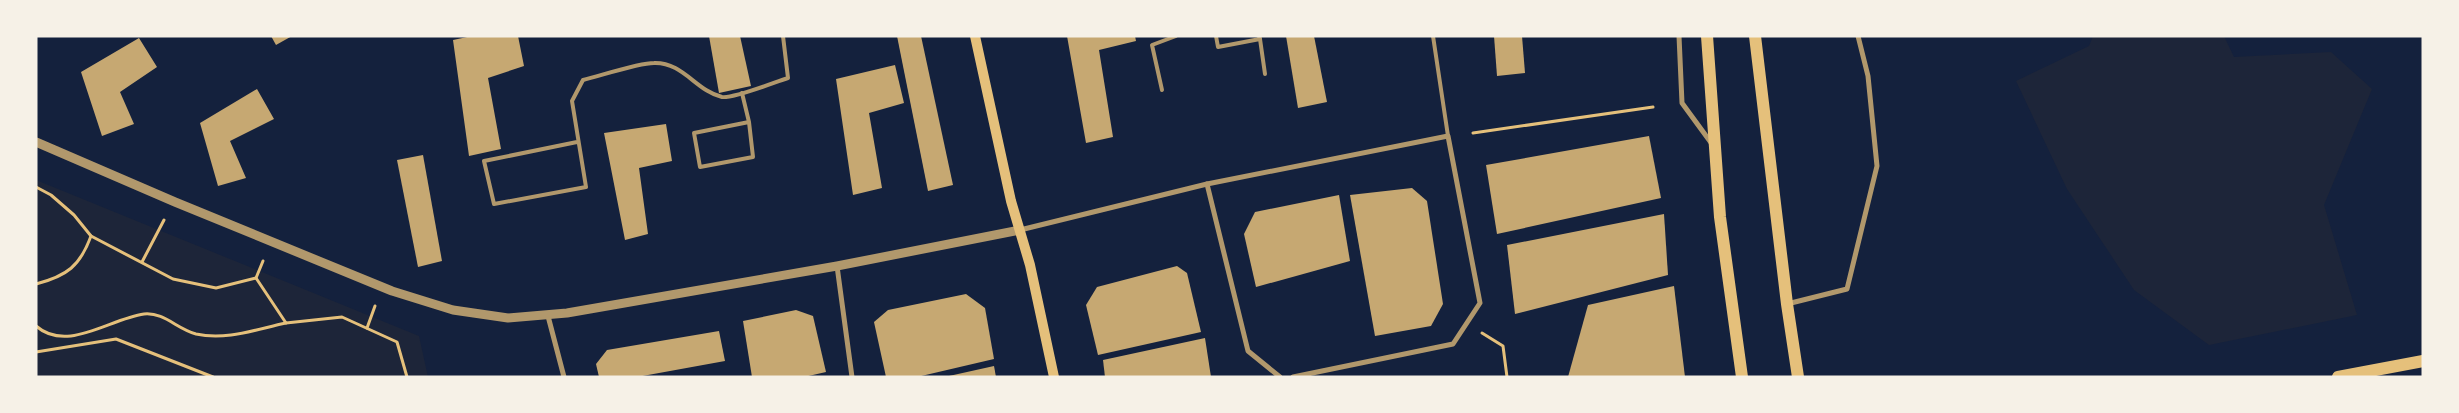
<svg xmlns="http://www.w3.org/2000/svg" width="2459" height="413" font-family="'Public Sans',sans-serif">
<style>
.green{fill:#1d2539}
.building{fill:#c6a872}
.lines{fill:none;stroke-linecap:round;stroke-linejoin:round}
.path{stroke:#e5c07b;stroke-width:3}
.service{stroke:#b1986c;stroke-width:4}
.minor{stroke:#b1986c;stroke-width:5}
.tertiary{stroke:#b1986c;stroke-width:9}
.secondary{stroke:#e5c07b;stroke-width:10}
.primary{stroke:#e5c07b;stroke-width:12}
</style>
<rect width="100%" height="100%" fill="#14213d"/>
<g class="green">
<path d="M2093,36h131l10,21 97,-5 41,37 -48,116 33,110 -148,30 -75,-55 -67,-101 -51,-108 73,-35z"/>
<path d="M36,180l383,156 9,41h-392z"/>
</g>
<g class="building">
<path d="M271,36h21l-16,9z"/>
<path d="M472,36h46l6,30 -36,12 13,71 -32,7 -16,-116z"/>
<path d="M709,36h31l11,50 -32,7z"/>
<path d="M897,36h24l32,149 -25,6z"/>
<path d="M1067,36h68l1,5 -37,9 14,87 -27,6z"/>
<path d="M1286,36h28l13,66 -29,6z"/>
<path d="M1494,36h28l3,37 -28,3z"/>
<path d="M139,38l18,29 -37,25 14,32 -32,12 -21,-64z"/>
<path d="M895,65l9,38 -35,10 13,75 -29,7 -17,-116z"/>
<path d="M257,89l17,30 -44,22 16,37 -28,8 -18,-63z"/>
<path d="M666,124l6,37 -33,7 9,66 -23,6 -21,-107z"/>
<path d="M1649,136l12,62 -164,36 -11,-69z"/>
<path d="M423,155l19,106 -24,6 -21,-107z"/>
<path d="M1412,188l15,13 16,103 -12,22 -56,10 -25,-141z"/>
<path d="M1339,195l11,66 -94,26 -12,-53 11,-22z"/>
<path d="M1664,214l4,61 -153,39 -8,-69z"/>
<path d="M1177,266l10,7 14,59 -103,23 -12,-50 11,-18z"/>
<path d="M1674,286l11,91h-117l20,-72z"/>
<path d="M966,294l19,14 9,51 -77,18h-31l-12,-55 14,-12z"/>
<path d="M796,310l17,6 13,56 -22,5h-52l-9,-56z"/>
<path d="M719,331l6,30 -88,16h-38l-3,-13 11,-14z"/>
<path d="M1205,338l6,39h-106l-2,-17z"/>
<path d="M994,366l2,11h-47v-1z"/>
</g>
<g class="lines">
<g class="path">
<path d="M1473,133l180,-26"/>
<path d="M36,187l15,8 23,20 17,21 82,43 43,9 40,-10 30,45 56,-6 55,25 10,35"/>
<path d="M142,262l22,-42"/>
<path d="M256,278l7,-17"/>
<path d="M36,284c31,-8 44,-18 55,-48"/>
<path d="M36,326c31,27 73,-7 108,-12 20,-2 33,15 52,20 30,7 61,-5 90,-11"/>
<path d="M367,328l8,-22"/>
<path d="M1482,333l21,13 4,31"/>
<path d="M36,352l80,-13 97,38"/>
</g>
<g class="service">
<path d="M1216,36l2,11 42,-8 -1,-3"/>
<path d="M1433,36l15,100"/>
<path d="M1260,39l5,35"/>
<path d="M1162,90l-10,-45 24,-9"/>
<path d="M742,93l7,29 4,35 -53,10 -6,-34 55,-11"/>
<path d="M577,142l-93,19 10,43 92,-17 -14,-86 11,-21c17,-4 55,-17 71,-17 29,-1 42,28 68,34 11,2 53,-15 66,-19l-5,-42"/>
</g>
<g class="minor">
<path d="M1679,36l3,67 30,41"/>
<path d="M1207,184l41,167 32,26"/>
<path d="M1020,230l187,-46 241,-48 32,167 -27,41 -160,33"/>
<path d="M837,266l15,111"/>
<path d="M1787,304l60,-15 30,-123 -9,-90 -10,-40"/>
<path d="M548,316l16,61"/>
</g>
<path class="tertiary" d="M36,142l139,60 217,89 61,19 55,8 59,-5 270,-47 183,-36"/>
<path class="secondary" d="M975,36l36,165 19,64 24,112"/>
<g class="primary">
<path d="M1707,36l13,181 22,160"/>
<path d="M1755,36l32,268 11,73"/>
<path d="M2338,377l85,-16"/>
</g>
</g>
<rect width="2459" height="413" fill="none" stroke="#f6f1e7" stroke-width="75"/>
</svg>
